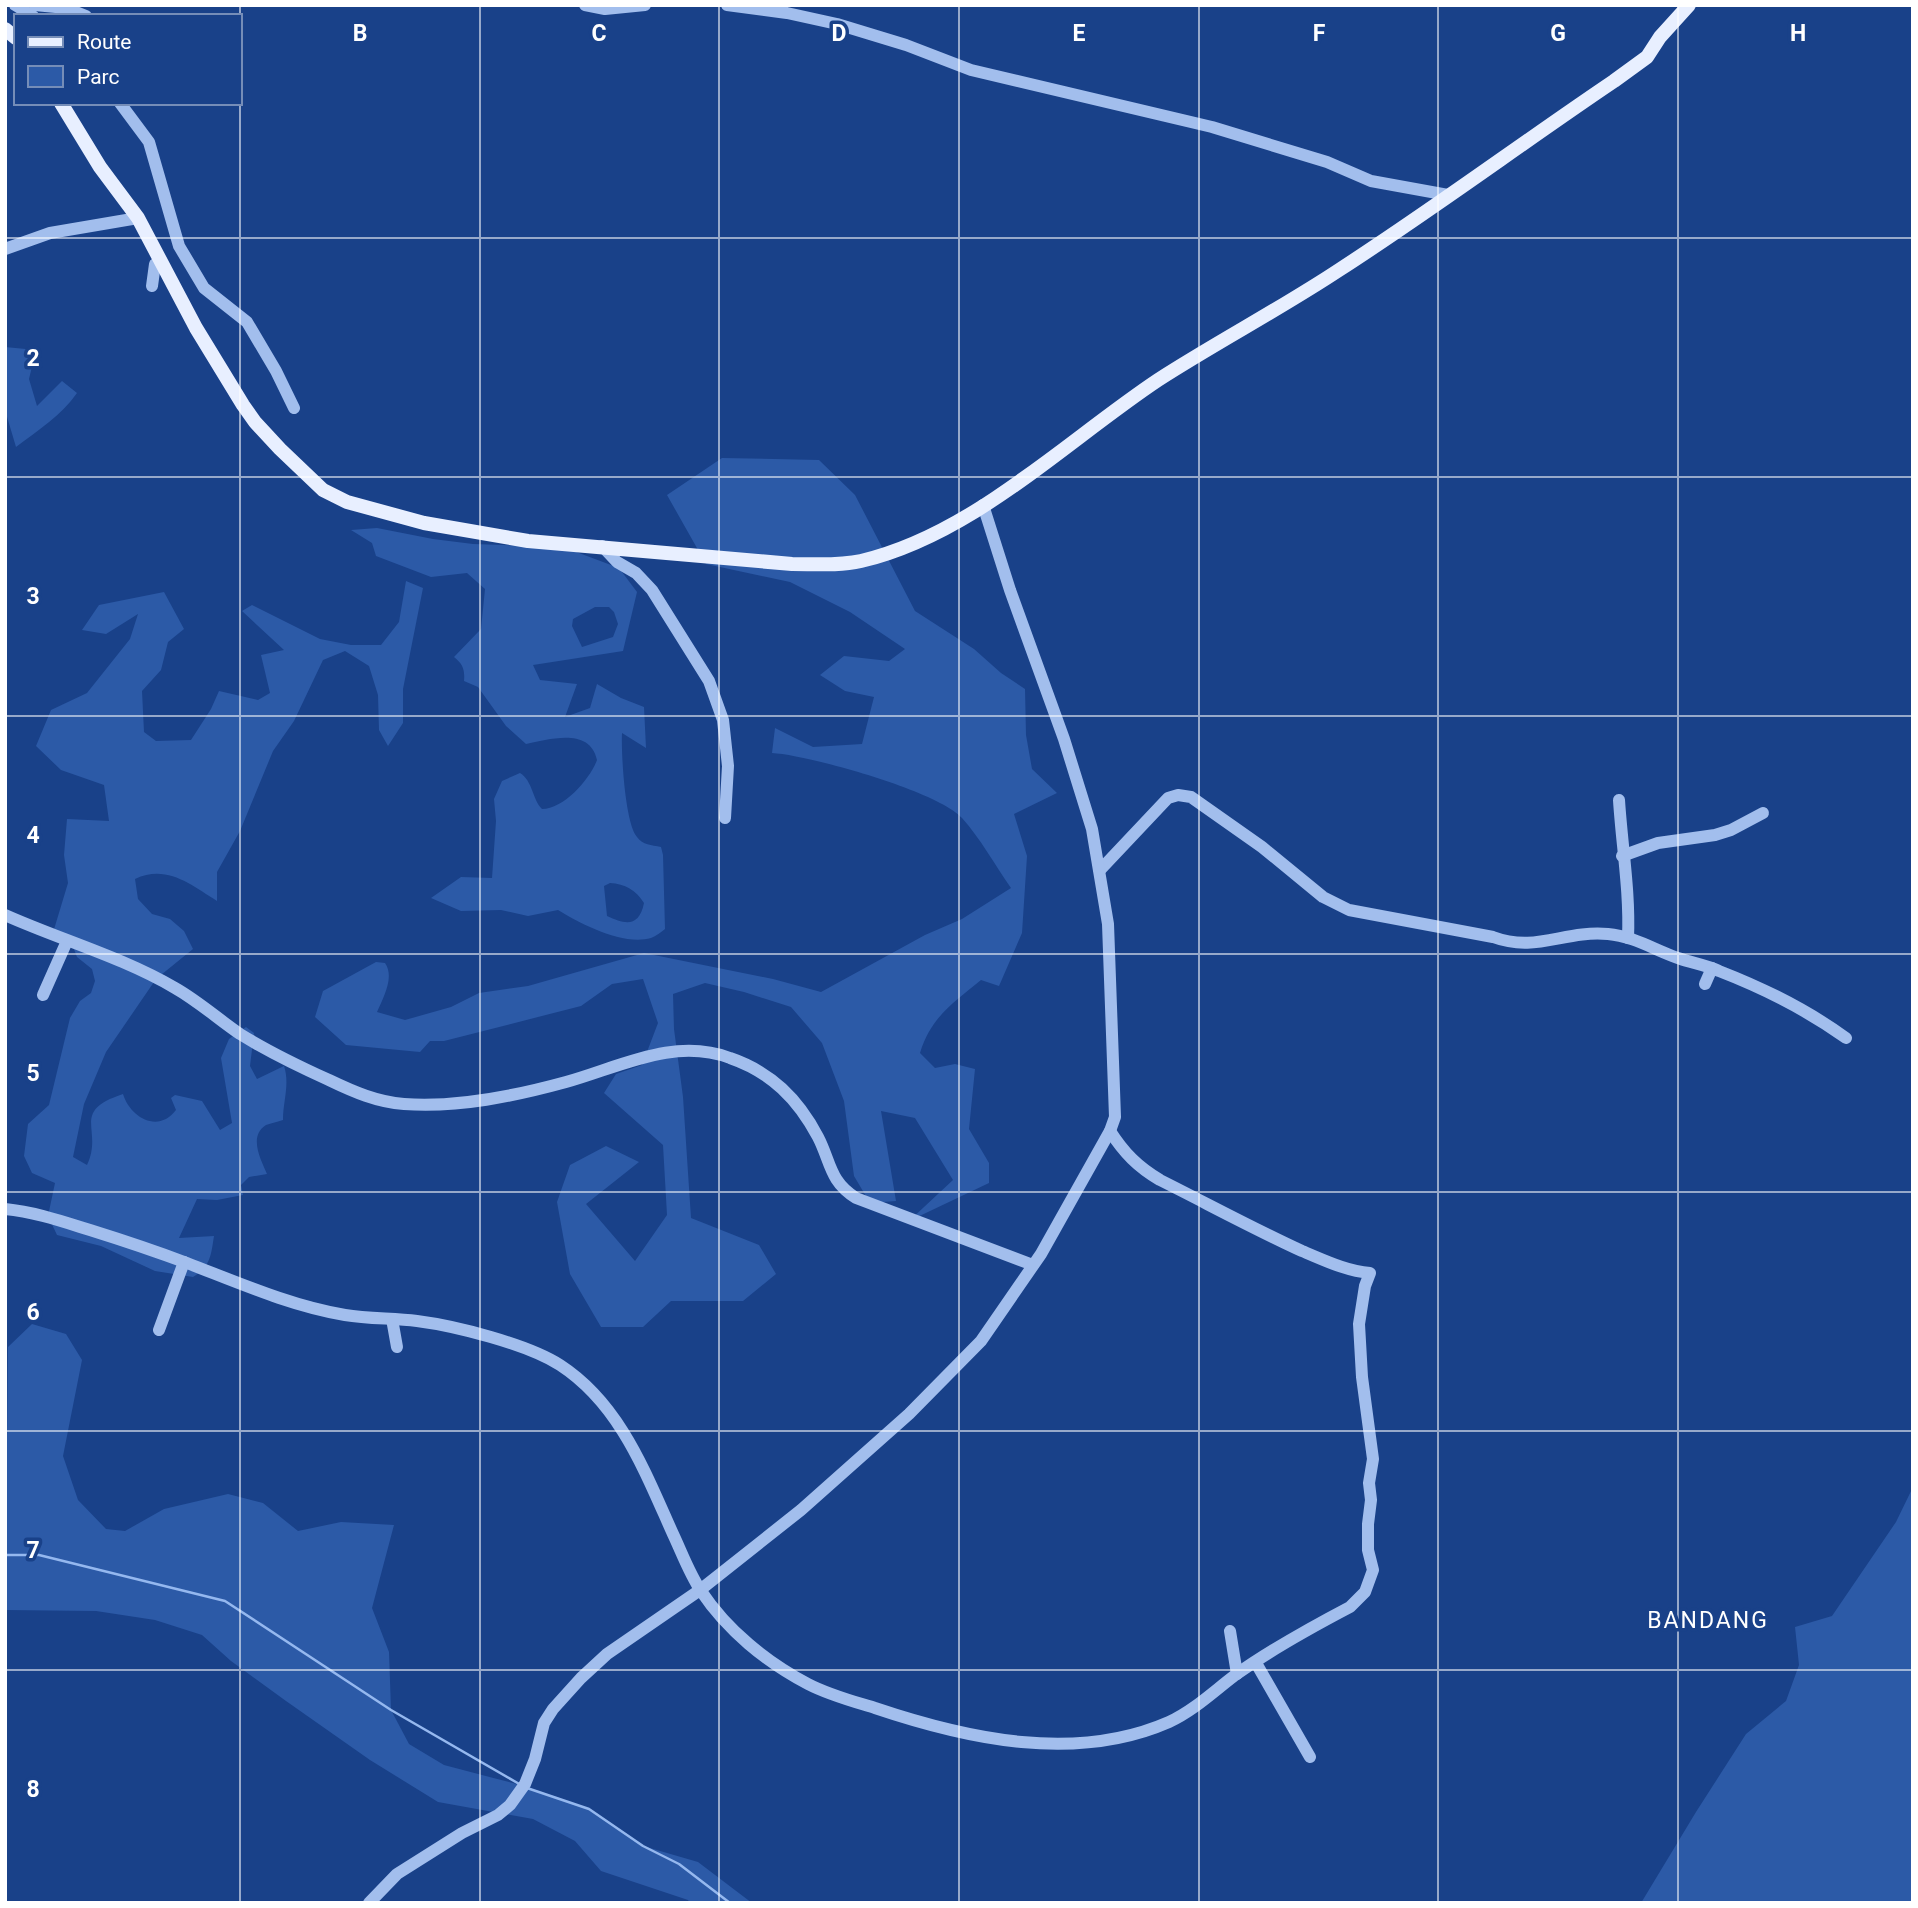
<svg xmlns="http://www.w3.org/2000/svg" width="1918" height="1908" font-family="Roboto,sans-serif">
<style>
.green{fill:#2c5aa7;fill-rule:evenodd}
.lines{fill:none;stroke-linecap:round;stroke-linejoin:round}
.stream{stroke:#95b8ef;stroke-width:2.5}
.minor{stroke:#a2beed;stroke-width:12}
.major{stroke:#e8efff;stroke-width:14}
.grid{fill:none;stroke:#fff;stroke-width:2;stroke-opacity:0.55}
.labels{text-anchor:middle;stroke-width:7;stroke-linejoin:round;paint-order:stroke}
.quarter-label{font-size:23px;letter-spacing:2px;fill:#fff;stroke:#194189}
.grid-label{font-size:23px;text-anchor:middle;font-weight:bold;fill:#fff;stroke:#194189;stroke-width:7;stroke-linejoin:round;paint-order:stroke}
</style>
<rect width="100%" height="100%" fill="#194189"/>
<g class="green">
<path d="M5,347l31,3 -7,29 8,27 25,-25 15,12c-16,23 -39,37 -61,54l-11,-37z"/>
<path d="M722,458l97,2 36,35 60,116 59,38 27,24 24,16 1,46 6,34 25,24 -43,21 13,42 -5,77 -23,53 -18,-6c-28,23 -50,37 -61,73l15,15 20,-4 20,5 -6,60 20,34v20l-80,38 44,-41 -38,-62 -34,-7 15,90 -26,2 -16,-27 -10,-75 -22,-58 -31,-36 -47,-15 -39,-9 -32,11 1,35 9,68 8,121 68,27 17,29 -33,27h-72l-28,26h-42l-31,-53 -13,-72 13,-37 36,-19 33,16 -53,42 49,57 32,-46 -4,-70 -59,-52 12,-19 26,-9 16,-42 -15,-44 -31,5 -31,22 -137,35h-14l-10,11 -74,-7 -31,-28 8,-26 53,-29 9,1c10,14 -2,35 -8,49l28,8 46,-13 28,-14 49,-7 116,-33 129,26 48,13 104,-57 37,-16 49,-31c-16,-23 -31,-50 -49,-70 -24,-27 -154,-63 -190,-65l3,-25 38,19 49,-3 12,-47 -29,-6 -25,-16 24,-19 45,5 16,-12 -55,-37 -60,-30 -84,-18 -39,-69z"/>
<path d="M377,528l56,11 40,5 90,3 56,21 18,24 -14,59 -90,14 7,15 37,4 -12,33 25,-9 7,-24 24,14 23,9 2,41 -24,-15c-1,20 3,90 15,104 6,8 14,8 24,10l2,8 2,74c-4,3 -9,7 -14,9 -28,8 -70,-14 -93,-28l-30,6 -27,-6 -40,1 -30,-13 30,-21 31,1 4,-57 -2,-22 8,-18 18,-8c13,8 12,26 22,36 22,0 48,-30 55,-49 -7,-33 -47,-21 -71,-16l-20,-18 -28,-39 -14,-6c1,-11 -1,-17 -10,-24l27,-28 4,-40 -18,-16 -36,4 -55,-21 -4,-13 -21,-13zM595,607h14l5,5 4,12 -5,13 -31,10 -10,-21 1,-7zM610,883c15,1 26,7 34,20 -5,24 -18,22 -37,13l-3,-30z"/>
<path d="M406,581l17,7 -20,101v34l-15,23 -9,-16 -1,-35 -9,-29 -24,-15 -22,9 -29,61 -21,30 -33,80 -23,41v29c-26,-16 -50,-37 -82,-22l3,20 14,15 18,5 14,12 9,18 -37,30 -50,73 -22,52 -11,53 14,8c17,-36 -18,-53 36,-71 7,23 35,40 53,16l-5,-12 4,-3 27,6 18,29 12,-7 -11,-65 8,-19 17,-12 8,6 -4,33 7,13 27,-13c6,18 -1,35 -1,54 -5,2 -12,3 -17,5 -18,11 -5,35 1,49l-18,3 -8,8 2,10 -26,5 -20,-1 -18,39 35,-2c-3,19 -3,30 -21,41l-38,-6 -54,-25 -44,-11 -9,-19 7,-33 -23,-10 -8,-17 4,-32 21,-19 21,-87 10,-17 11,-8 4,-12 -3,-12 -15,-12 -5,-13 -20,-8 16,-53 -4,-28 3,-36 42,2 -5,-36 -43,-15 -25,-24 15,-36 36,-17 43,-54 8,-25 -32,20 -24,-4 17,-25 65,-13 20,37 -16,13 -7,28 -19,21 2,41 12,9 35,-1 20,-31 8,-18 39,9 12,-7 -9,-38 23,-5 -42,-39 10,-6 68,34 31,6h30l18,-23z"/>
<path d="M32,1324l34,10 16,26 -19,96 15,44 28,29 19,2 39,-22 64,-15 35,9 35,28 43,-9 53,3 -22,83 17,44 2,58 18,34 35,21 76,20 69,24 54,37 55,16 54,41h-62l-2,-3 -87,-29 -26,-30 -42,-22 -95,-17 -68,-42 -84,-59 -55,-40 -29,-26 -47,-15 -59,-9 -91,-1 3,-263z"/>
<path d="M1913,1487v416h-272l55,-91 50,-78 40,-33 13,-36 -4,-38 37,-11 64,-94z"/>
</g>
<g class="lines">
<g class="stream">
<path d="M5,1555h34l186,46 166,109 130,75"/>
<path d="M527,1788l62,21 54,37 36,18 51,39"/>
</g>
<g class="minor">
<path d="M15,5l18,11"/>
<path d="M35,5l31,3 20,8"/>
<path d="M585,5l20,4 40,-4"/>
<path d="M727,5l60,8 50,11 69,21 65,25 241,57 115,35 44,19 77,14"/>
<path d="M120,103l29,39 30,104 25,42 43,34 29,49 18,37"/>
<path d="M5,249l45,-16 88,-15"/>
<path d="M152,286l3,-22 6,-3"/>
<path d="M602,546l15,16 19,11 16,17 57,91 14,39 5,46 -3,52"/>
<path d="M1619,800c3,47 11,92 9,138"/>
<path d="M1622,856l36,-13 57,-8 16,-5 32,-17"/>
<path d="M1101,869l67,-71 10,-3 13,2 71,50 61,50 26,13 144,27c43,16 71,-7 115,-3 25,2 47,16 70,24 14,5 28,7 41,13 44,17 88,39 127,67"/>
<path d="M5,915c56,25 117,42 170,73 23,13 43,31 65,46 29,18 58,32 89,46 25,12 48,22 75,24 54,4 111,-8 162,-22 54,-15 108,-45 164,-24 41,14 68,41 88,79 13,25 11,44 38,61l177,67"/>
<path d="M1705,984l7,-16"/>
<path d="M43,995l24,-54"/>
<path d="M5,1209c30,3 56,12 85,21 32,10 65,21 97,33 52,20 104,43 158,52 24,4 48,3 72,6 39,5 110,23 143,44 60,39 85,107 113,169 9,19 16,39 28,57 26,39 65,71 107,93 21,11 44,17 67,24 92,31 201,55 294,14 24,-11 44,-30 65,-46 36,-26 76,-48 116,-69l15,-15 8,-22 -5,-20v-26l3,-24 -2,-17 4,-24 -11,-82 -3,-53 6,-38 5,-13c-24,-2 -46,-13 -68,-22 -48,-22 -94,-47 -142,-71 -22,-13 -36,-27 -50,-49"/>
<path d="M392,1319l5,28"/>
<path d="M159,1330l25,-68"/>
<path d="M1230,1631l7,43"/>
<path d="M1256,1663l54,94"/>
<path d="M369,1903l28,-29 65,-41 36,-18 12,-10 15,-21 10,-25 9,-36 9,-14 28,-31 26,-24 93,-64 101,-80 108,-96 72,-73 60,-87 69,-123 5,-14 -7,-193 -16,-95 -28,-90 -54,-149 -27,-85"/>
</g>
<g class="major">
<path d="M5,29l11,9"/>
<path d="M61,103l39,64 38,51 58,110 47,77 12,17 25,27 43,41 24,12 77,21 104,18 264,23c23,0 47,2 69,-3 111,-26 204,-119 297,-181 59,-38 122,-71 181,-110 93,-60 183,-127 275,-189l33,-24 13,-20 29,-32"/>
</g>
</g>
<path class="grid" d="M240,5v11M480,5v1898M719,5v1898M959,5v1898M1199,5v1898M1438,5v1898M1678,5v1898M240,16v87M240,103v1800M5,238h1908M5,477h1908M5,716h1908M5,954h1908M5,1192h1908M5,1431h1908M5,1670h1908"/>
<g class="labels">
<g class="quarter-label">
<text x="1708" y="1628">BANDANG</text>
</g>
</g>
<g class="grid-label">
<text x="360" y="41">B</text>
<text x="599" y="41">C</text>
<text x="839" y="41">D</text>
<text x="1079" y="41">E</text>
<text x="1319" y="41">F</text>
<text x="1558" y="41">G</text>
<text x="1798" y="41">H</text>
<text x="33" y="366">2</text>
<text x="33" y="604">3</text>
<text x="33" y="843">4</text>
<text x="33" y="1081">5</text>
<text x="33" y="1320">6</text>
<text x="33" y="1558">7</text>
<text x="33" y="1797">8</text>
</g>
<rect width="1918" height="1908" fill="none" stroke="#ffffff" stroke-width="14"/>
<rect x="14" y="14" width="228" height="91" fill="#194189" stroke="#758db8" stroke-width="2"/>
<rect x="28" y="37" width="35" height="10" fill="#e8efff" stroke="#758db8" stroke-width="2"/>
<text x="77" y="49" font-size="21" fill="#ffffff">Route</text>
<rect x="28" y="66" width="35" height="21" fill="#2c5aa7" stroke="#758db8" stroke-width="2"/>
<text x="77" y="84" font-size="21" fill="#ffffff">Parc</text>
</svg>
